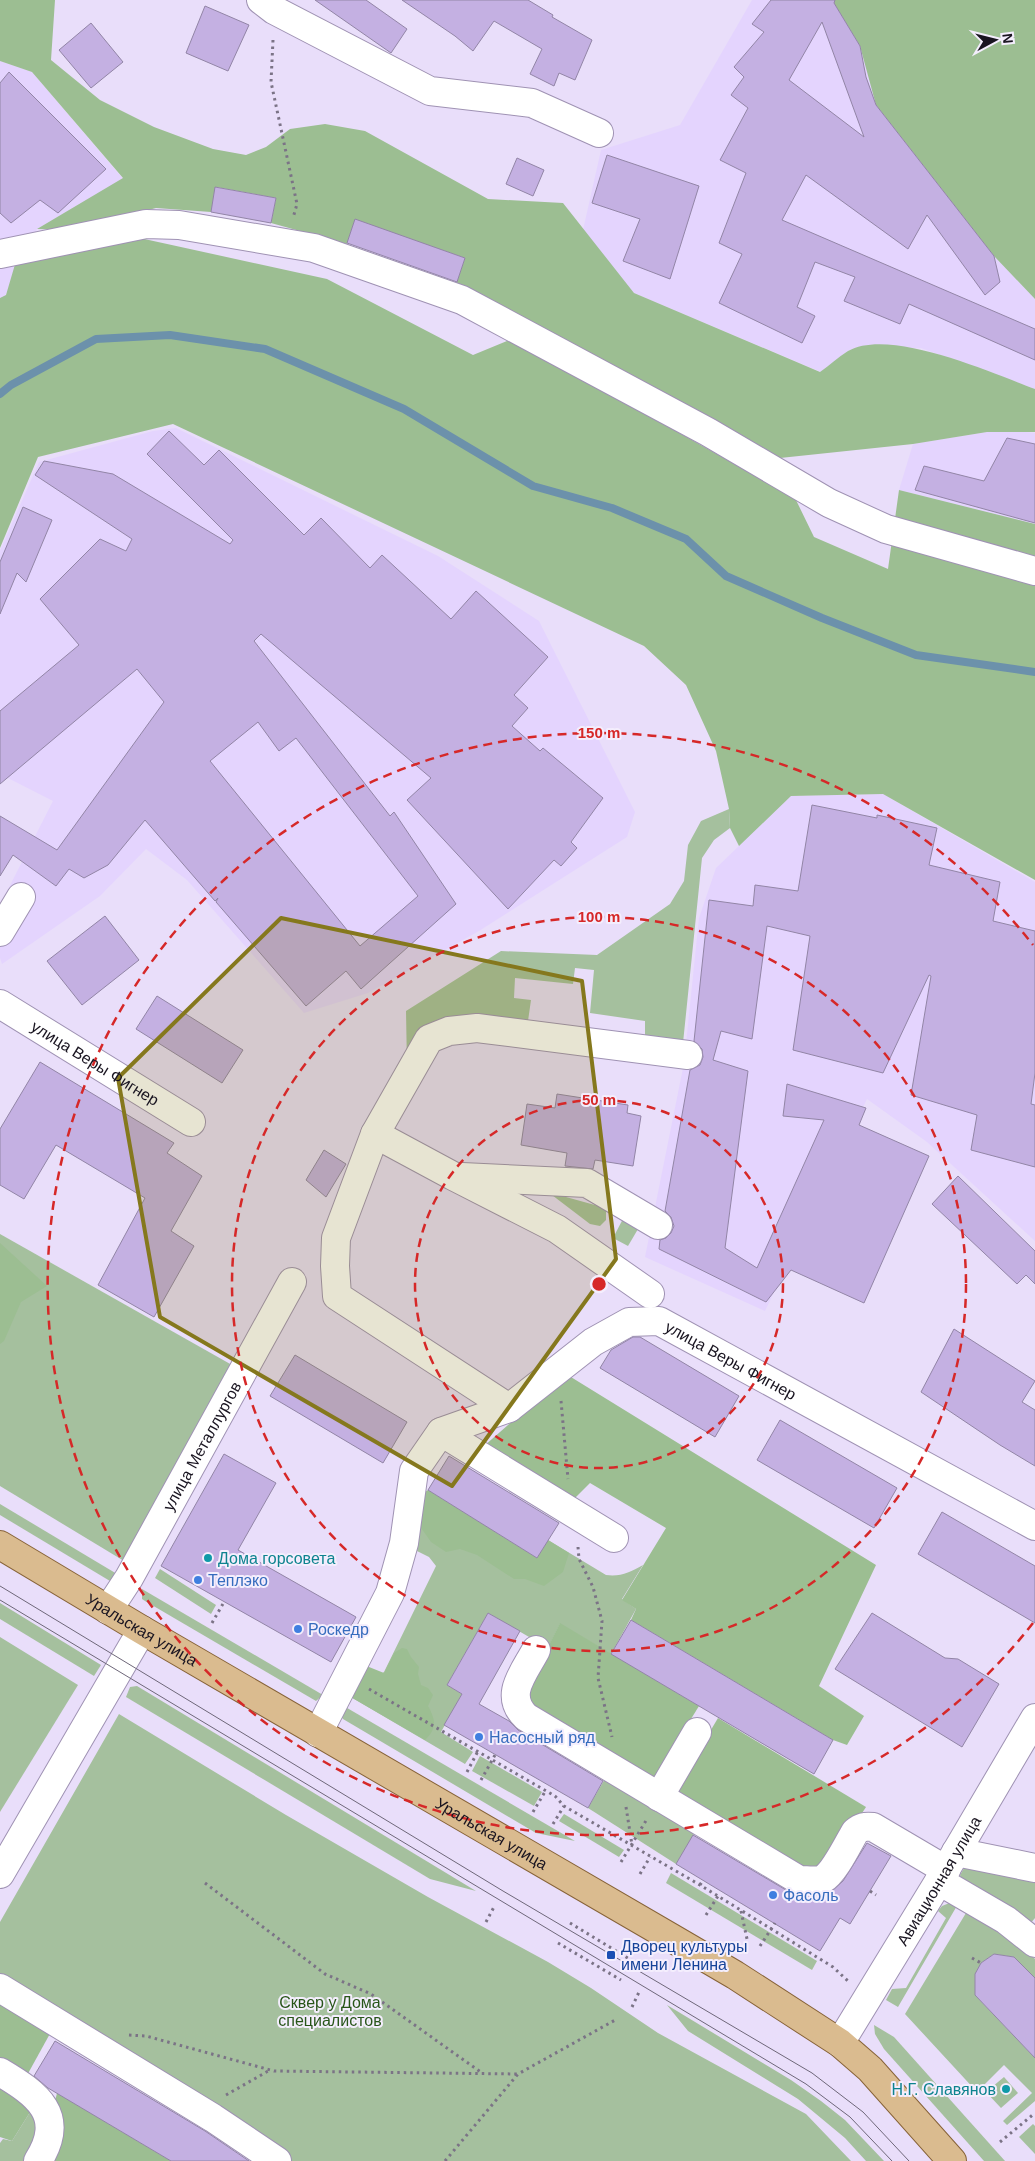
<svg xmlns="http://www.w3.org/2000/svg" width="1035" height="2161" font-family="Arial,sans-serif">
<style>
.built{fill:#e4d4fe}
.green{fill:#a5c09e}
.forest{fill:#9cbe92}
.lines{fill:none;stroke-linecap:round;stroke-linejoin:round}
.stream{stroke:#6c91ab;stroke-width:8}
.building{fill:#c4b0e2;stroke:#9285a6;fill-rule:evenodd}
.minor-casing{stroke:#9f92b3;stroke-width:30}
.major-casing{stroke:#876338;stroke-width:30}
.path{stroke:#7b7386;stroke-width:3;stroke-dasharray:2.5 4;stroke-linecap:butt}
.minor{stroke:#fff;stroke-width:28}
.major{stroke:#dabb8f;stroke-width:28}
.tram{stroke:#6e6779;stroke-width:1}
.marked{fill:#85781d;fill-opacity:0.2;stroke:#85781d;stroke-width:4;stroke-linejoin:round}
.ring{fill:none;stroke:#d62828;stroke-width:2.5;stroke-dasharray:9 6}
.culture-dot{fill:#0f9aa8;stroke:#f4eefd;stroke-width:2}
.shop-dot{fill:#3f7fe0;stroke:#f4eefd;stroke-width:2}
.transit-dot{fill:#1a4fb4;stroke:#f4eefd;stroke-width:2}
.labels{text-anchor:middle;stroke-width:4;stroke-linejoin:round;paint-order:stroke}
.street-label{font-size:16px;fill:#191420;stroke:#f4eefd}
.culture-label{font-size:16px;fill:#0d838f;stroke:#f4eefd;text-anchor:start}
.shop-label{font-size:16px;fill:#366cbe;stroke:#f4eefd;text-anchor:start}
.transit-label{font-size:16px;fill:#164399;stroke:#f4eefd;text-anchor:start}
.park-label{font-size:16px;fill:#285519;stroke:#f4eefd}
.centre{fill:#d62828;stroke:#f4eefd;stroke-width:2.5}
.ring-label{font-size:15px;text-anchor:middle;font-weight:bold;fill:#d62828;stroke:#f4eefd;stroke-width:4;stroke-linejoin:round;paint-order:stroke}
</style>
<rect width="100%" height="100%" fill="#e9defa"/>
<g class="built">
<path d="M752,0h80l28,46 134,210 41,43v90l-114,-41 -72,2 -28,22 -187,-79 -51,-63 18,-80 79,-25z"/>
<path d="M0,61l32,11 91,107 -86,50 -37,77z"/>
<path d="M176,428l262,128 101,65 96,191 -8,25 -148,94 -111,62 -64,20 -117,-133 -41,-31 -46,47 -98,68 -2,-6v-53l53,-104 -53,-27v-223l39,-89 114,-31z"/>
<path d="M1015,431l20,2v91l-136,-34 14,-46 74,-12z"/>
<path d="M883,794l152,88v359l-108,-99 -60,-43 -102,212 -120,-54 39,-194 15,-145 17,-50 75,-72z"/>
</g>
<g class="green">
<path d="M729,809l1,19 -16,12 -12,18 -19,185 -38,-4v-18l-55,-8 4,-43 -19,-2 -2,16 -58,-6 -1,20 17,2 -4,28 -57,-7 -63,46 -1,-56 95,-60 96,4 73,-51 14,-23 4,-36 13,-24z"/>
<path d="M548,1192l54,15 4,4v9l-6,6 -10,-2z"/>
<path d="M625,1215l16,9 -13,22 -15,-8z"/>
<path d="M0,1234l232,131 -103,199 -129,-78z"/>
<path d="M428,1490l109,68 11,-18 58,35c15,2 24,-3 37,-10l-21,34 14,10 -25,45 -51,-30 -12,24 -60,-35 -41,72 15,9 -21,38 32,20 -8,12 -116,-68 35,-24 52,-106 -7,-9 -12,-6 2,-26z"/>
<path d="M0,1504l122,73 -12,4 -110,-66z"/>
<path d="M160,1569l56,36 -5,9 -56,-36z"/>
<path d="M142,1589l181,106 -7,6 -171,-100 -3,-2z"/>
<path d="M0,1603l101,62 -7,11 -94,-57z"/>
<path d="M0,1637l78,48 -78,127z"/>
<path d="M137,1686l339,205 -46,-12 -304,-182 4,-10z"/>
<path d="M342,1705l233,136 -39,-8 -193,-114 -2,-3z"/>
<path d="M119,1714l167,101 142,82 120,65 43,26 67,45 148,81 45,47h-561l-290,-178v-61z"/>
<path d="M480,1756l62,36 -8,14 -62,-35z"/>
<path d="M606,1777l91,52 -21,35 -88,-56z"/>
<path d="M564,1814l60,36 -5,7 -60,-36z"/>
<path d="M967,1863l68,17v38l-5,6 -68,-42 -2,-7z"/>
<path d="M671,1873l146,88 -5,9 -146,-87z"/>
<path d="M952,1902l6,2 -60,103 -12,-7 6,-11 14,-1 40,-70 -8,-7 4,-5z"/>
<path d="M969,1908l42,27 24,24v19l-21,-21 -20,-3 -13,9 -6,32 60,63v43l-28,24 -4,-4 29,-28 -28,-28 -27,27 -72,-78z"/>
<path d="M667,2005l124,75 30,21 24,19 39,41h-18l-21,-23 -47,-39 -110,-68z"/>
<path d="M874,2025l20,12 111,124h-21l-100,-112 -9,-15z"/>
<path d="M1004,2077l14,16 -17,15 -15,-16z"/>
<path d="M37,2101l4,20 -12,40h-29v-18l3,-4 9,2z"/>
<path d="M1033,2124l2,2v28l-16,-17z"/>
</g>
<g class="forest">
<path d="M0,0h55l-4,60 49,40 54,27 59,22 33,6 20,-8 24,-18 35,-5 40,7 123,68 75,4 71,90 186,79c9,-6 18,-15 28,-21 42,-24 144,22 187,38v43h-48l-74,12 -133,14 -150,-84 -174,-91 9,-25 -110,-38 -8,24 -76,-21 5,-25 -60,-11 -5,25 -55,-4 -84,22 -35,-1 86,-51 -91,-106 -32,-11z"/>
<path d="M832,0h203v299l-41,-43 -118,-151 -16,-59z"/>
<path d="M126,235l201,44 146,76 39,-16 283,159 19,39 74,32 11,-79 136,34v356l-152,-86 -92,2 -52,50 -9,-18 -1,-19 -13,-58 -30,-66 -42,-39 -471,-222 -135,33 -38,91v-250l6,-3 10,-34z"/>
<path d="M0,1243l47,43 -26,16 -17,39 -4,3z"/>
<path d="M566,1374l310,191 -57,121 45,30 -17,29 -14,-5 -202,-120 5,-11 -14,-9 44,-72 -76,-45 -18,18 -88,-55z"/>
<path d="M428,1490l109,68 11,-18 21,13 -6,19 -19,14 -19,-7h-11l-37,-24 -17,-6 -14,3 -15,-10 -12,-17 3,-31z"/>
<path d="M560,1623l139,83 -47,76 -117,-69 -10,-20z"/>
<path d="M402,1648l5,1 4,8 8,10 -1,7 3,11 7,3 5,7 -5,11c8,14 9,23 -3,34l-76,-44 15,-31 20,8 10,-20z"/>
<path d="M718,1718l148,89 -38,58 -18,10 -137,-81z"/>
<path d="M0,1998l52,32 -27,49 -25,-14z"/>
<path d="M0,2079l37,22 -25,40 -12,-4z"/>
<path d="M57,2093l114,68h-119c14,-22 5,-26 1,-48 -1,-6 3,-14 4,-20z"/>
</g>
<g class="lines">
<path class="stream" d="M0,394l11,-9 85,-46 74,-4 95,14 139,60 129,77 79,22 74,31 40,37 96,42 94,37 119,17"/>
</g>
<g class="building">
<path d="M315,0h51l41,29 -16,24z"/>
<path d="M402,0h126l25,15 -1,2 40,23 -17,40 -16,-7 -5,13 -24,-12 12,-25 -48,-28 -21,30 -18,-15z"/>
<path d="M771,0h64l-1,3 26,43 6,31 10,28 118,151 6,26 -15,13 -58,-80 -19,34 -102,-74 -24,45 253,109v31l-126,-56 -9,20 -56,-23 11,-24 -40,-15 -18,45 18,9 -13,27 -83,-40 23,-49 -23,-11 27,-70 -26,-13 28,-52 -17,-13 13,-18 -10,-10 30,-35 -12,-8zM822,22l42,115 -75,-57z"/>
<path d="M205,6l44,19 -21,46 -42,-18z"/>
<path d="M91,23l32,39 -32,26 -32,-38z"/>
<path d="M9,72l97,97 -48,44 -18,-13 -29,23 -11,-10v-130z"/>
<path d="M607,155l92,31 -29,93 -47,-18 17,-42 -48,-16z"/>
<path d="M517,158l27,12 -11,26 -27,-12z"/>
<path d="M215,187l61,11 -5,25 -60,-11z"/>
<path d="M355,219l110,39 -8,24 -110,-39z"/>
<path d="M169,431l35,34 15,-15 85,85 17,-17 49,50 12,-13 69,64 25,-28 72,66 -34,38 14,13 -16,18 28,25 3,-3 60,50 -32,44 6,6 -16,18 -7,-6 -46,49 -101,-109 24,-22 -170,-144 -7,7 136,175 4,-4 62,92 -95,85 -15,-18 -40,35 -90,-104 2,-4 -3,3 -70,-81 -37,45 -24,13 -15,-9 -13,17 -43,-31 -13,21v-60l57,34 107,-148 -27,-33 -137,115v-73l79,-66 -39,-46 60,-60 26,12 6,-12 -97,-64 9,-14 69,13 117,70 3,-4 -86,-86zM258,722l21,29 17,-13 122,158 -58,50 -150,-185z"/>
<path d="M1007,438l28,6v79l-120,-33 9,-24 60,15z"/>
<path d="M23,507l29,13 -26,62 -9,-9 -17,41v-52z"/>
<path d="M812,805l65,13v-3l60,13 -8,37 71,17 -7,39 42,10v142l-4,31 4,1v62l-64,-17 6,-35 -66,-20 20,-119 -2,-1 -46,98 -90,-23 17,-114 -43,-10 -15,113 -31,-8 -8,29 35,11 -23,177 32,20 67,-148 -41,-4 4,-32 79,24 -7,17 70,31 -65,147 -73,-33 -25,32 -107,-53 1,-9 6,-2 5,-5 3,-7 -3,-9 -6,-6 25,-141 10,-5 3,-8 -1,-8 -8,-8 15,-141 44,6 2,-21 43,6z"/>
<path d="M105,916l34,44 -57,45 -35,-44z"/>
<path d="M157,996l86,54 -21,33 -86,-54z"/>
<path d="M40,1062l134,81 -7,10 35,23 -31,55 23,15 -40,71 -56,-32 47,-87 -89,-53 -32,54 -24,-14v-56z"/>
<path d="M557,1094l71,11 -1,8 14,3 -8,50 -38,-6 -2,9 -28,-3 2,-13 -46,-8 6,-41 28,4z"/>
<path d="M324,1150l22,14 -20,33 -20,-17z"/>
<path d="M958,1176l77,75v33l-9,-9 -9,9 -85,-80z"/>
<path d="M954,1329l81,52 -13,21 13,8v56l-35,-21 -79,-53z"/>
<path d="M633,1337h7l99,59 -24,41 -115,-69 11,-18z"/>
<path d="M295,1355l112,67 -24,41 -113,-67z"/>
<path d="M780,1420l117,68 -23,40 -117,-68z"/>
<path d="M224,1454l52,29 -38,67 118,67 -25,45 -170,-96z"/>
<path d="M449,1456l110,67 -22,35 -109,-68z"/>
<path d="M942,1512l93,54v57l-117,-69z"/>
<path d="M488,1613l32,18 -41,73 30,17 9,9 85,51 -15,27 -144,-83 18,-31 -15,-9z"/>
<path d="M872,1613l73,45 13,1 41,25 -37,63 -127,-78z"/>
<path d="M631,1620l202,120 -19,34 -203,-120z"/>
<path d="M693,1835l98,58 18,3 8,5 4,-5 11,-5 11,-10 24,-38 24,13 -41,68 -10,-6 -20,33 -144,-87z"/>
<path d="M994,1954l20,3 21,21v80l-60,-63v-21l6,-11z"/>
<path d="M55,2041l150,90 44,30h-78l-123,-73 -14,-12z"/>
</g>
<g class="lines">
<g class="minor-casing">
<g id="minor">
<path d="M261,0l13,10 156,81 102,12 67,30"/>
<path d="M0,254l146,-30 33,1 135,23 148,52 246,132 121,71 57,26 149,42"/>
<path d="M0,932l21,-35"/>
<path id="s1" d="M0,1004l191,118"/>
<path id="s2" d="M688,1055l-211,-27 -28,3 -20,8 -54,95 -39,104 -1,28 2,30 172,112 84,-66 36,-20 30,-1 376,205"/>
<path d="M375,1134l78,42 104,53 93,65"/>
<path d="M462,1177l125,6 71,42"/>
<path d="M441,1432l173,106"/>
<path id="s3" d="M108,1610l21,-32 163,-296"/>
<path d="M536,1650c-12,23 -33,45 -10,67l273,163c8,0 17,2 24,-1 11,-6 25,-35 32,-47 6,-5 10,-6 18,-5l73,43"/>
<path d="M318,1733l72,-140 14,-50 10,-72 27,-39 68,-24"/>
<path d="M659,1797l38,-65"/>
<path d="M956,1852l79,16"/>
<path d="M0,1874l142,-244"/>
<path d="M939,1881l67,39 29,23"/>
<path d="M0,1988l213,130 64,43"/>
<path id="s4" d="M840,2043l99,-162 96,-163"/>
<path d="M0,2072c37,22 67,43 38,89"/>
</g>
</g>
<g class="major-casing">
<g id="major">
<path id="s5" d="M0,1545l142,85 528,307 65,38 105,68 30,26 82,92"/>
</g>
</g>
<g class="path">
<path d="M273,40l-2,42 26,122 -4,14"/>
<path d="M561,1401l7,78"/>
<path d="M578,1547l1,12 14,28 9,34 -4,57 14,59"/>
<path d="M212,1623l12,-21"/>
<path d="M369,1689l186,107 9,10 136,79 133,82 16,15"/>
<path d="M467,1772l11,-21"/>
<path d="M481,1780l14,-25"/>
<path d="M626,1807l6,38"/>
<path d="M533,1812l13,-22"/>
<path d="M553,1824l11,-18"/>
<path d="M621,1862l26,-43"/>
<path d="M640,1874l10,-17"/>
<path d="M205,1883l120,91 46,20 111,79"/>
<path d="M700,1885l3,-5"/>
<path d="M870,1891l6,4"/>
<path d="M741,1911l6,28"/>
<path d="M706,1915l12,-19"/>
<path d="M486,1922l8,-15"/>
<path d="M570,1923l71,43"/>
<path d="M558,1943l63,37"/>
<path d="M760,1946l15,-23"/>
<path d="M972,1958l9,5"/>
<path d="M632,2007l8,-17"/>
<path d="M129,2035l17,1 128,35 244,3"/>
<path d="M226,2095l44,-25"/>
<path d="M1000,2142l35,-29"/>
<path d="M445,2161l73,-87 99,-55"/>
</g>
<use href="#minor" class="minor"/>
<use href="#major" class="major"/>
<g class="tram">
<path d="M0,1586l503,305 309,182 51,39 46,49"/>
<path d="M0,1600l806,484 44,33 42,44"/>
</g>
</g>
<path class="marked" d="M281,918l301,63 34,278 -164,227 -292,-169 -42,-239z"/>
<g class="ring">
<circle cx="599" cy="1284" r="184"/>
<circle cx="599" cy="1284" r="367"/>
<path d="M1033 1623A551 551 0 1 1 1033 945"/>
</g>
<g class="culture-dot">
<circle cx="208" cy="1558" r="5"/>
<circle cx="1006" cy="2089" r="5"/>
</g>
<g class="shop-dot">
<circle cx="198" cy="1580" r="5"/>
<circle cx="298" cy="1629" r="5"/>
<circle cx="479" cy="1737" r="5"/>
<circle cx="773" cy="1895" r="5"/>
</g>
<rect class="transit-dot" x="606" y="1950" width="10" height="10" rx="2.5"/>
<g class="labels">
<g class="street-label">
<text dy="6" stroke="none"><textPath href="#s1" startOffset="112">улица Веры Фигнер</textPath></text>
<text dy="6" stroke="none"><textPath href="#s2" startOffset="1006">улица Веры Фигнер</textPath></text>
<text dy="6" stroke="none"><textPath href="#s3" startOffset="189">улица Металлургов</textPath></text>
<text dy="6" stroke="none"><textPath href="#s5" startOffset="165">Уральская улица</textPath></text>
<text dy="6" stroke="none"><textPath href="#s5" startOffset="570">Уральская улица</textPath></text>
<text dy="6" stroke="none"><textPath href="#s4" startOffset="190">Авиационная улица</textPath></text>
</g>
<g class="culture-label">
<text x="218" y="1564">Дома горсовета</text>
<text x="996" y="2095" text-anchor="end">Н.Г. Славянов</text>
</g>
<g class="shop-label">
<text x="208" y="1586">Теплэко</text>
<text x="308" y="1635">Роскедр</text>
<text x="489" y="1743">Насосный ряд</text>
<text x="783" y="1901">Фасоль</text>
</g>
<g class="transit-label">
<text x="621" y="1952">Дворец культуры<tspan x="621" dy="18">имени Ленина</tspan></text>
</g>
<g class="park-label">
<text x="330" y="2008">Сквер у Дома<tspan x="330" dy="18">специалистов</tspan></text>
</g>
</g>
<circle cx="599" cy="1284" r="8" class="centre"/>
<g class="ring-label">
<text x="599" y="738">150 m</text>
<text x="599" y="922">100 m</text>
<text x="599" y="1105">50 m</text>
</g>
<g transform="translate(995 40) rotate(83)" stroke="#f4eefd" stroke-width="4" paint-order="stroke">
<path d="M0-4L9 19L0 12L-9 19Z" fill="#191420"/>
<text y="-8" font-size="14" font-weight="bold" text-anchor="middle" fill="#191420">N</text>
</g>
</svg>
